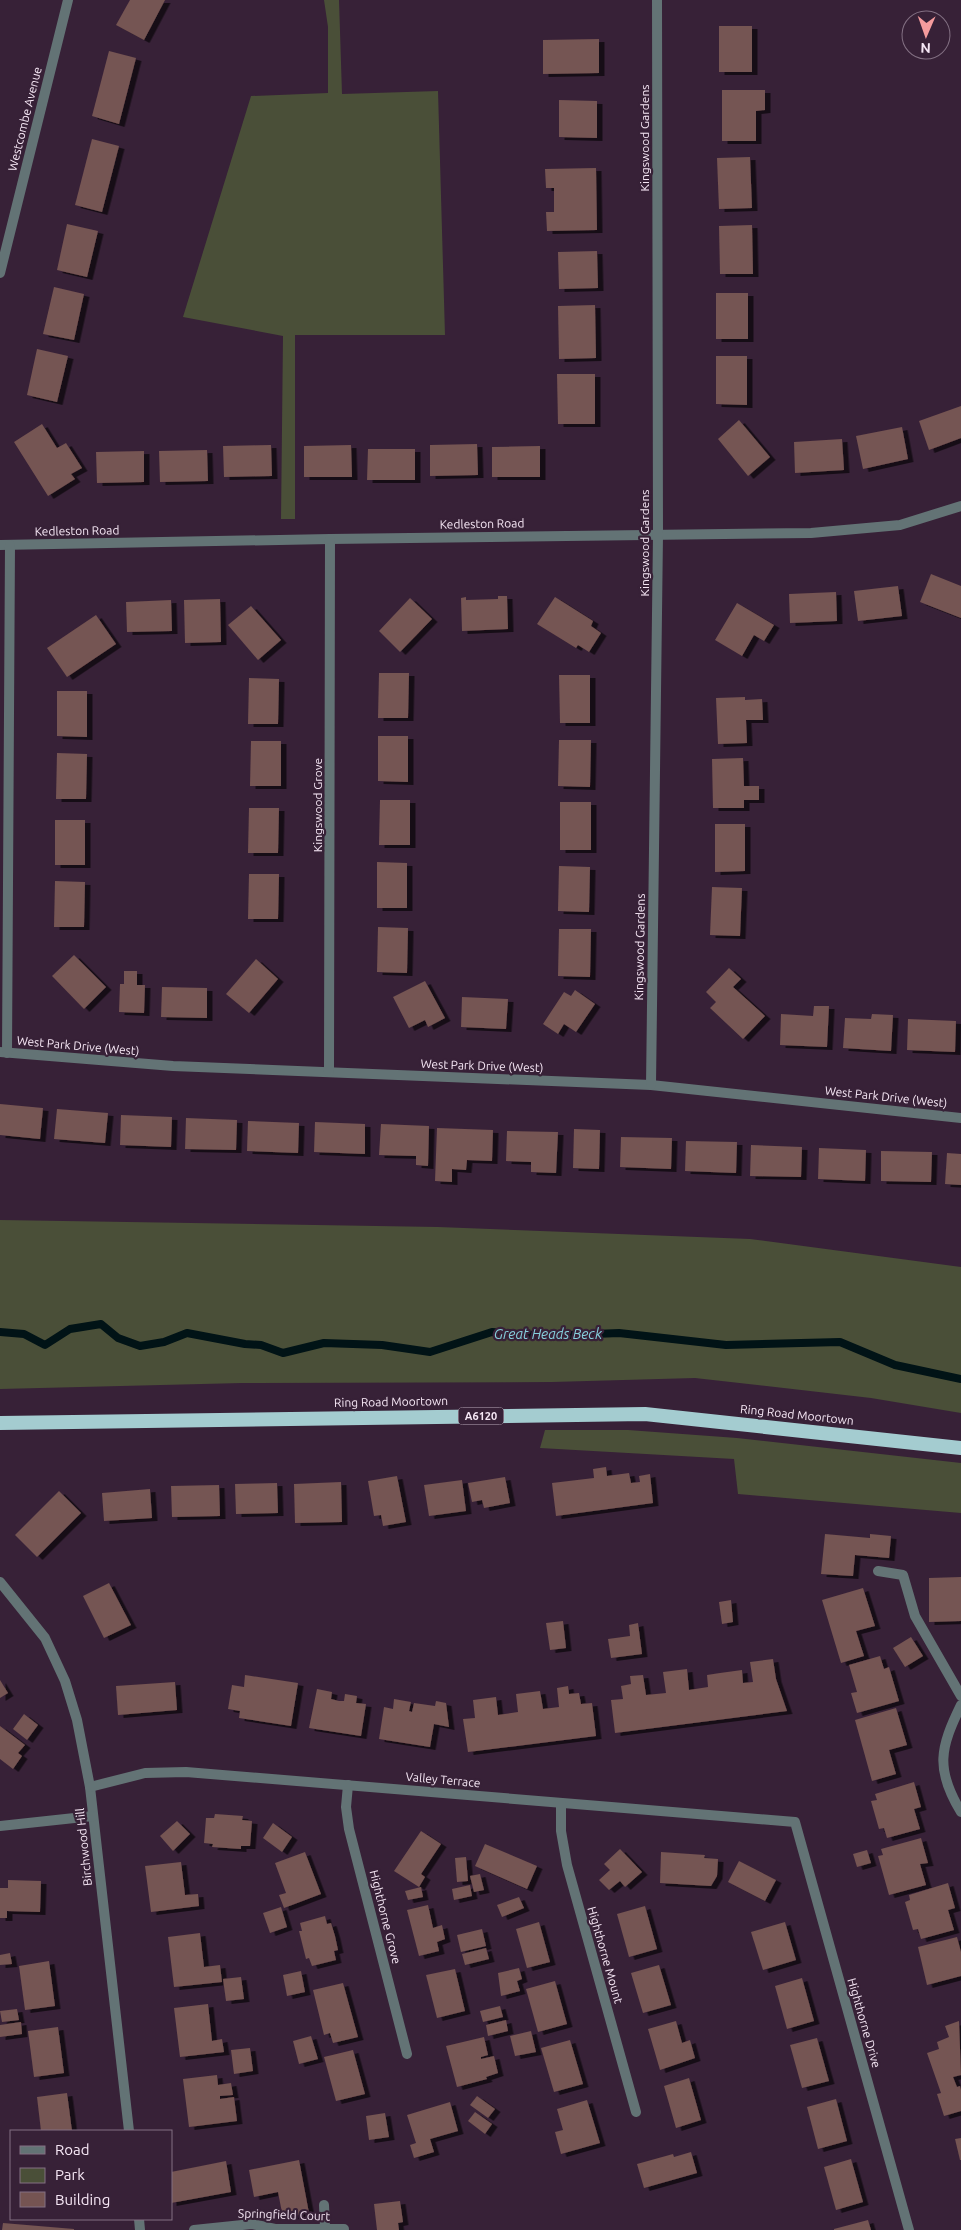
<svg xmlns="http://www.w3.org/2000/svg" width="961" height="2230" font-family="Ubuntu,sans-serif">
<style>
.green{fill:#4a4f38}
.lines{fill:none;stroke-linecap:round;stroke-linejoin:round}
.stream{stroke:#011316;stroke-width:8}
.building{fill:#755452;filter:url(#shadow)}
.minor{stroke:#637375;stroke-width:10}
.trunk{stroke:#a4ccd0;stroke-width:14}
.labels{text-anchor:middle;stroke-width:4.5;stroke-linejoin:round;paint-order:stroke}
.shield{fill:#372137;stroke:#bdacbc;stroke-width:1}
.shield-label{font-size:11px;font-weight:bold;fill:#f6e7f5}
.street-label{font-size:12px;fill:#f6e7f5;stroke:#372137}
.water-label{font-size:14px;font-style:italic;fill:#86cfdc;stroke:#372137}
</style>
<defs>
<filter id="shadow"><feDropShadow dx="5.5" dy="3" stdDeviation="0" flood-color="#0009"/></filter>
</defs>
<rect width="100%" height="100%" fill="#372137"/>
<g class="green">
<path d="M324,0h15l3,94 96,-3 7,244h-150v184h-14l2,-183 -100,-19 68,-221 77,-3v-66z"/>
<path d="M0,1220l438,7 312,12 211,28v146l-90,-15 -176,-20 -143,4 -310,1 -242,6z"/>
<path d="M545,1430h83l109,8 224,25v50l-223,-19 -4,-35 -194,-11z"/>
</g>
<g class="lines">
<path class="stream" d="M0,1332l24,2 21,11 25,-16 31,-5 17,14 22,8 24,-4 23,-9 58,11 16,1 22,8 41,-10 58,2 48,7 62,-20 54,4 73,-3 107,12 114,-3 55,23 66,14"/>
</g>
<g class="building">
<path d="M130,0h35l-21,40 -28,-15z"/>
<rect x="719" y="26" width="33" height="46"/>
<path d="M599,39v34l-56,1v-34z"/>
<path d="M109,51l27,7 -17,66 -27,-8z"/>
<path d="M722,90h43v20l-9,1v30h-34z"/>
<path d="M559,100l38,1v37l-38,-1z"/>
<path d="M92,139l27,7 -17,66 -27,-7z"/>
<path d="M750,157l2,51 -33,1 -2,-51z"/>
<path d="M596,168l1,62 -50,1 -1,-19h8v-24h-8l-1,-19z"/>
<path d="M67,224l31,7 -11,46 -30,-7z"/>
<path d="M752,225l1,49h-33l-1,-48z"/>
<path d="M597,251l1,37 -39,1 -1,-37z"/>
<path d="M54,287l30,7 -10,46 -31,-6z"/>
<rect x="716" y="293" width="32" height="46"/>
<path d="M595,305l1,53 -37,1 -1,-53z"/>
<path d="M37,349l31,7 -11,46 -30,-7z"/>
<path d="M716,356h31v49l-31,-1z"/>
<path d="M557,374h38v50h-37z"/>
<path d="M961,406v32l-32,12 -10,-29z"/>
<path d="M739,420l31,37 -22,19 -30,-37z"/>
<path d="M42,424l15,24 9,-5 16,25 -11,6 4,5 -27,17 -34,-54z"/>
<path d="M902,427l6,32 -45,10 -7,-33z"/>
<path d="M842,439l2,31 -49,3 -1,-31z"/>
<path d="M477,444l1,31 -48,1v-31z"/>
<path d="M271,445l1,31 -48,1 -1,-31z"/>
<path d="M351,445l1,32h-48v-31z"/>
<path d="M540,446v31h-48v-30z"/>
<path d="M368,449h47v31h-48z"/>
<path d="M207,450l1,31 -48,1 -1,-31z"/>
<path d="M144,451v31l-47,1 -1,-31z"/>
<path d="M931,574l30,12v32l-41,-16z"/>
<path d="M898,586l4,30 -44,5 -4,-30z"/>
<path d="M836,592l1,29 -47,2 -1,-29z"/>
<path d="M498,596h9l1,33 -46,2 -1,-33 5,-1v3l32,-1z"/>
<path d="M555,597l38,24 -2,5 10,7 -12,19 -11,-7 -2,3 -39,-24z"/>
<path d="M410,598l22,21 -32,33 -21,-21z"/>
<path d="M220,599l1,43 -36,1 -1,-43z"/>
<path d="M171,600l1,31 -45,1 -1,-30z"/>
<path d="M737,603l37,22 -10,16 -10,-6 -12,21 -27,-16z"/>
<path d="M251,606l30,34 -23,20 -30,-35z"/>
<path d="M96,615l20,29 -49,33 -20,-29z"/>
<path d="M379,673h30l-1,45h-30z"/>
<path d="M559,675h31v48h-30z"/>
<path d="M249,678l30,1 -1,45h-30z"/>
<path d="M57,691h30v46l-30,-1z"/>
<path d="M745,697v3l17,-1 1,21h-17l1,23 -29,1 -2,-46z"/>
<path d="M378,736h30v46l-30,-1z"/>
<path d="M559,740h32l-1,47 -32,-1z"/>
<path d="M251,741h30v45h-31z"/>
<path d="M57,753l30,1 -1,45h-30z"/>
<path d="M743,758l1,28h15v14h-15v8h-31l-1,-49z"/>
<path d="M380,800h30v45h-31z"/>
<rect x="560" y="802" width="31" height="48"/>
<path d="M249,808h30l-1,45h-30z"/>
<rect x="55" y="820" width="30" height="45"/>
<path d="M715,824h30v47l-30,1z"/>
<path d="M377,862l30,1v45h-30z"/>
<path d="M559,866l31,1 -1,45 -31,-1z"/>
<path d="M249,874h30l-1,45h-30z"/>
<path d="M55,881l30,1 -1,45h-30z"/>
<path d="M712,887l30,1 -2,48 -30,-1z"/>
<path d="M378,927l30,1 -1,45 -30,-1z"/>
<path d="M559,929h32l-1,48 -32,-1z"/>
<path d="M74,955l32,32 -22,22 -32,-33z"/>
<path d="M256,959l22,20 -29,34 -23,-19z"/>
<path d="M729,968l12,11 -8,8 32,29 -22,23 -33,-31 6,-6 -10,-10z"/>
<path d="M124,971h13v14h8l-1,28 -25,-1 1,-28h4z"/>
<path d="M425,981l20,37 -17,9 -3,-7 -16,8 -16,-31z"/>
<path d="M162,987l45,1v30l-46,-1z"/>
<path d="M575,990l20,14 -19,28 -12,-8 -6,10 -15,-10 21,-32 7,4z"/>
<path d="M462,997l46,2 -2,30 -45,-2z"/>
<path d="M814,1006h15l-2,41 -47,-2 1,-31 32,2z"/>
<path d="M872,1014l21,1 -2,36 -48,-3 2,-30 26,1z"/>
<path d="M908,1019l48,2 -1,31 -48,-2z"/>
<path d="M0,1104l43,4 -3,31 -40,-4z"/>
<path d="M57,1109l51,4 -3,30 -51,-4z"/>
<path d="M121,1115l51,2 -1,30 -51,-2z"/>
<path d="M186,1118l51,2 -1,30 -51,-1z"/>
<path d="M248,1121l51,2 -1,30 -51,-2z"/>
<path d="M315,1122l50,2v30l-51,-2z"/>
<path d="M381,1124l48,2 -1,40 -12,-1v-9l-37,-1z"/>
<path d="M437,1128l56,2 -1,31 -25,-1 -1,10 -14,-1v13l-17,-1z"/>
<path d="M574,1129l26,1 -1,39 -26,-1z"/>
<path d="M507,1131l51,1 -2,41 -25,-1v-10l-25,-1z"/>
<path d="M621,1137l51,1 -1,31 -51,-2z"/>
<path d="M686,1141l51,1 -1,31 -51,-2z"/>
<path d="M751,1145l51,2 -1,30 -51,-1z"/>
<path d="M819,1148l47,2 -1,31 -47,-2z"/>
<path d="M881,1151l51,1 -1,30 -50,-1z"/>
<path d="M947,1153l14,1v31l-16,-1z"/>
<path d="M606,1467l1,9 22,-3 2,10 9,-1 -1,-6 11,-2 3,29 -97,13 -4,-33 42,-5 -1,-9z"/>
<path d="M397,1476l9,46 -23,4 -2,-11 -7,1 -6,-35z"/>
<path d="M505,1477l5,26 -26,5 -2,-8 -10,2 -4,-19z"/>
<path d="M462,1480l4,31 -37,5 -5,-31z"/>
<path d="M341,1482l1,40 -47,1 -1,-39z"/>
<path d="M277,1483l1,30 -42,1 -1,-30z"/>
<path d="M219,1485l1,31 -48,1 -1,-31z"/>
<path d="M150,1489l2,29 -48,3 -2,-28z"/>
<path d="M59,1491l22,22 -44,44 -22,-22z"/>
<path d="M825,1534l45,4v-4l21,2 -2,22 -34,-3 -2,21 -32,-2z"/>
<path d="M961,1577v44l-32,1v-44z"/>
<path d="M109,1583l22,42 -27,13 -21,-42z"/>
<path d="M863,1588l12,38 -19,5 8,25 -23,7 -19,-63z"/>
<path d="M731,1600l2,22 -11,2 -3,-22z"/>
<path d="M563,1621l3,27 -16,2 -4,-27z"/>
<path d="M638,1623l4,31 -31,4 -3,-19 22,-3 -1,-11z"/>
<path d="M911,1637l12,19 -18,11 -12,-19z"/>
<path d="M880,1656l4,13 5,-2 10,34 -42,12 -6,-20 6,-1 -8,-27z"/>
<path d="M773,1659l3,20 11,32 -172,22 -4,-33 12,-1 -2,-13 10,-2 -1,-8 13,-1 3,20 20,-2 -3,-21 24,-3 2,21 19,-3 -1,-12 13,-2 22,-3 1,13 10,-1 -3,-20z"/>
<path d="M245,1675l53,8 -7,43 -52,-8 1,-7 -12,-2 4,-24 12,2z"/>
<path d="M0,1680l8,13 -8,5z"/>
<path d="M175,1682l2,28 -59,5 -2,-29z"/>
<path d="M568,1686l1,8 10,-1 2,11 11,-1 4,33 -128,16 -5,-33 12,-1 -2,-18 23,-3 2,18 20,-3 -2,-18 24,-3 3,18 16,-2 -2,-19z"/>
<path d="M317,1689l15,3 -1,7 8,2h5l1,-7 12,2 -1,7 10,1 -5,32 -52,-8z"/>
<path d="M394,1699l17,3 -2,9 3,1 2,-9 21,3 1,-5 10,2 3,24 -15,-3 -4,23 -51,-8 5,-32 9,2z"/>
<path d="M896,1708l11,37 -18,5 7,24 -24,7 -17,-61z"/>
<path d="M24,1714l14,11 -11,15 -14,-11z"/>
<path d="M0,1726l25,19 -7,8 4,3 -9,13 -13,-10z"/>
<path d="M914,1782l7,25 -7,2 6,20 -33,9 -3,-10 -5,1 -8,-28 6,-1 -2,-6z"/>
<path d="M215,1814l28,2 -1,4 10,1 -2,25h-9v3l-29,-2 1,-3 -9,-1 2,-25h8z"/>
<path d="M177,1821l13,13 -17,17 -13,-15z"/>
<path d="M273,1823l19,14 -10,15 -19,-14z"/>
<path d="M421,1831l20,13 -20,30 4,3 -6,10 -25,-16z"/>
<path d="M921,1838l7,25 -8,1 6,21 -37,10 -11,-39 5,-1 -2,-6z"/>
<path d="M485,1844l52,22 -10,23 -52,-23z"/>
<path d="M620,1849l22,23 -17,15 -5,-6 -11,9 -10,-10 11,-10 -6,-6z"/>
<path d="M867,1850l4,13 -14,4 -4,-13z"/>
<path d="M305,1852l16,42 -37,14 -5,-13 7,-2 -11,-30z"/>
<path d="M661,1852l44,3 -1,3 14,1 -1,17 -6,10 -51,-3z"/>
<path d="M466,1857l2,24 -11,1 -2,-24z"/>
<path d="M739,1861l37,19 -11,21 -37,-19z"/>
<path d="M181,1862l4,33 13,-1 1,12 -48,6 -6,-46z"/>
<path d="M480,1874l4,16 -10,2 -4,-16z"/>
<path d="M8,1880l33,1 -1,31 -33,-1v7h-7v-30h8z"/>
<path d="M948,1883l7,25 -7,2 6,20 -33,9 -3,-10 -5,1 -8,-28 5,-2 -1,-5z"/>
<path d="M470,1885l2,11 -18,4 -2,-11z"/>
<path d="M421,1887l2,10 -15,3 -3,-9z"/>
<path d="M519,1897l5,11 -22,9 -5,-12z"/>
<path d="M428,1905l5,23 9,-3 3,14 -8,3 2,9 -20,5 -12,-46z"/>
<path d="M645,1906l12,43 -28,8 -12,-43z"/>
<path d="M281,1907l6,20 -17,6 -7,-20z"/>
<path d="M325,1916l2,8 4,-1 4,13 3,14 -4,1 2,9 -24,6 -3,-8 -3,1 -7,-28h3l-2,-8z"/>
<path d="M539,1922l11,40 -23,6 -11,-39z"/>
<path d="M785,1922l11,38 -33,10 -12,-38z"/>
<path d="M482,1929l4,17 -25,6 -4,-17z"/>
<path d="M200,1933l4,34 16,-2 2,17 -48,5 -6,-50z"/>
<path d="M957,1937l4,15v24l-34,9 -9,-38z"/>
<path d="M486,1948l3,11 -24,6 -3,-11z"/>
<path d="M10,1953l2,11 -12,1v-10z"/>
<path d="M49,1961l6,45 -30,4 -6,-44z"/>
<path d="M659,1965l12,40 -28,8 -12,-40z"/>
<path d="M519,1968l3,11 -5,2 3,10 -19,5 -3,-23z"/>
<path d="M455,1969l10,42 -28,7 -11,-43z"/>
<path d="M301,1971l4,21 -18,4 -4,-21z"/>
<path d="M241,1977l3,22 -18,2 -3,-22z"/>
<path d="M802,1978l12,43 -27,8 -12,-43z"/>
<path d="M555,1981l12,43 -29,8 -12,-43z"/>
<path d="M343,1983l15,54 -25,6 -3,-10 -6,2 -11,-45z"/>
<path d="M208,2004l4,37 10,-2 2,13 -44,5 -6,-49z"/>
<path d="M500,2006l3,11 -20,5 -3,-11z"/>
<path d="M17,2009l2,11 -17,2 -2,-11z"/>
<path d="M506,2020l2,11 -20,5 -2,-11z"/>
<path d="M676,2021l6,22 8,-3 5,18 -35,12 -12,-41z"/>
<path d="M959,2021l2,54 -8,2 4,10 3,-1 1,4v21l-17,5 -7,-22 4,-1 -14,-40 12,-4 -2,-7 12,-5 -4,-11z"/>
<path d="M21,2022l1,12 -22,3v-12z"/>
<path d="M58,2027l6,46 -30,4 -6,-46z"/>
<path d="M531,2031l5,21 -21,4 -5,-20z"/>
<path d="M311,2036l7,23 -19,5 -6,-23z"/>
<path d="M484,2037l4,18 -7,2v2l13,-3 4,17 -12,4 1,2 -30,8 -11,-41z"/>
<path d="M817,2038l12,43 -27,7 -12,-43z"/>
<path d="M570,2040l13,44 -29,8 -13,-44z"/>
<path d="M250,2048l3,23 -19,3 -3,-24z"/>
<path d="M353,2050l12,44 -29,7 -12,-44z"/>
<path d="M217,2075l1,10 13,-2 2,12 -13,1v3l14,-2 3,24 -48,6 -6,-48z"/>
<path d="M689,2078l12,42 -25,8 -12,-42z"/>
<path d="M67,2093l5,38h-31l-4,-34z"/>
<path d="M477,2096l18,13 -7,9 -18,-13z"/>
<path d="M836,2099l11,42 -29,8 -11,-42z"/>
<path d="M587,2100l13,43 -39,11 -6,-22 8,-2 -6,-21z"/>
<path d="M450,2102l8,29 -28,8 4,13 -20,6 -4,-13 6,-2 -9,-28z"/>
<path d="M475,2112l17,12 -7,10 -17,-13z"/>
<path d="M385,2113l4,24 -20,3 -3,-24z"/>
<path d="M961,2138v22h-1l-5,-21z"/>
<path d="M691,2152l6,21 -53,15 -7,-24 36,-10 1,3z"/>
<path d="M851,2159l12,43 -27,8 -12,-43z"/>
<path d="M299,2160l10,53 -26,5 -5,-26 -24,5 -5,-27z"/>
<path d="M226,2161l5,31 -60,11v-31z"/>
<path d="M400,2201l3,21 -5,1 1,7h-22l-3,-26z"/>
<path d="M868,2220l3,10h-37v-1z"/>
<path d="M3,2223l71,6v1h-72z"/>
</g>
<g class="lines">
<g class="minor">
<path d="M0,273l68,-273"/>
<path d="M0,545l330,-6 481,-6 89,-8 61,-19"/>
<path d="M0,1052l173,14 478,19 310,33"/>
<path d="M7,1053l3,-508"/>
<path d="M329,1072l1,-533"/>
<path d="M651,1085l7,-550 -1,-535"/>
<path d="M878,1571l25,4 12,41 46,80"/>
<path d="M0,1582l45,56 20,43 12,39 13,67 39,344"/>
<path d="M961,1705c-21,43 -26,64 0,107"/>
<path d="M348,1785l-2,22 3,22 58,225"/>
<path d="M90,1787l55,-14 41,-1 609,50 114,408"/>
<path d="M561,1803v28l6,34 69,247"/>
<path d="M0,1826l93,-10"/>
<path d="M324,2205l1,23"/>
<path d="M139,2219l1,11"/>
<path d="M194,2230l58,-6 23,5h69"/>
</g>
<path class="trunk" d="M0,1423l645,-9 316,34"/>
</g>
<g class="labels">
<rect class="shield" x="458.5" y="1407.5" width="45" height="17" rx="4"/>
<g class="shield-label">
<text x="481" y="1420">A6120</text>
</g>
<g class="street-label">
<text transform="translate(25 119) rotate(-76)" y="4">Westcombe Avenue</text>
<text transform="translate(645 138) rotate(-90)" y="4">Kingswood Gardens</text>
<text transform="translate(482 524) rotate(-1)" y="4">Kedleston Road</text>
<text transform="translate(77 531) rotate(-1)" y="4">Kedleston Road</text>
<text transform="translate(645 543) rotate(-90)" y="4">Kingswood Gardens</text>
<text transform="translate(318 805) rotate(-90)" y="4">Kingswood Grove</text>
<text transform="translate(640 947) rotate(-89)" y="4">Kingswood Gardens</text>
<text transform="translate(78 1046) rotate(5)" y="4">West Park Drive (West)</text>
<text transform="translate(482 1066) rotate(2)" y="4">West Park Drive (West)</text>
<text transform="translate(886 1097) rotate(6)" y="4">West Park Drive (West)</text>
<text transform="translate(391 1402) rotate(-1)" y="4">Ring Road Moortown</text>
<text transform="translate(797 1415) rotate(6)" y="4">Ring Road Moortown</text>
<text transform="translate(443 1780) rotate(5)" y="4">Valley Terrace</text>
<text transform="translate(84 1847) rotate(-96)" y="4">Birchwood Hill</text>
<text transform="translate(385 1917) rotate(76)" y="4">Highthorne Grove</text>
<text transform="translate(605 1955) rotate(74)" y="4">Highthorne Mount</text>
<text transform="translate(864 2023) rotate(74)" y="4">Highthorne Drive</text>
<text transform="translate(284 2215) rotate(2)" y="4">Springfield Court</text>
</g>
<g class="water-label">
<text x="548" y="1339">Great Heads Beck</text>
</g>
</g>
<rect x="10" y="2130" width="162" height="90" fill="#372137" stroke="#837083"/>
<rect x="20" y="2146" width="25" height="8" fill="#637375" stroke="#837083"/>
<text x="55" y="2155" font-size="15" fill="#f6e7f5">Road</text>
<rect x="20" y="2168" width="25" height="15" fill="#4a4f38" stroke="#837083"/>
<text x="55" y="2180" font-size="15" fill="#f6e7f5">Park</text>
<rect x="20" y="2192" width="25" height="15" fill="#755452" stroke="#837083"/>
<text x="55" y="2205" font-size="15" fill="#f6e7f5">Building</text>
<g transform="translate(926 35) rotate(182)"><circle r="24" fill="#372137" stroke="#837083"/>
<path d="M0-4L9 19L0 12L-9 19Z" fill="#f59b9d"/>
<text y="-8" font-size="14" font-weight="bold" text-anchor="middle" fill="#f6e7f5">N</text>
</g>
</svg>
